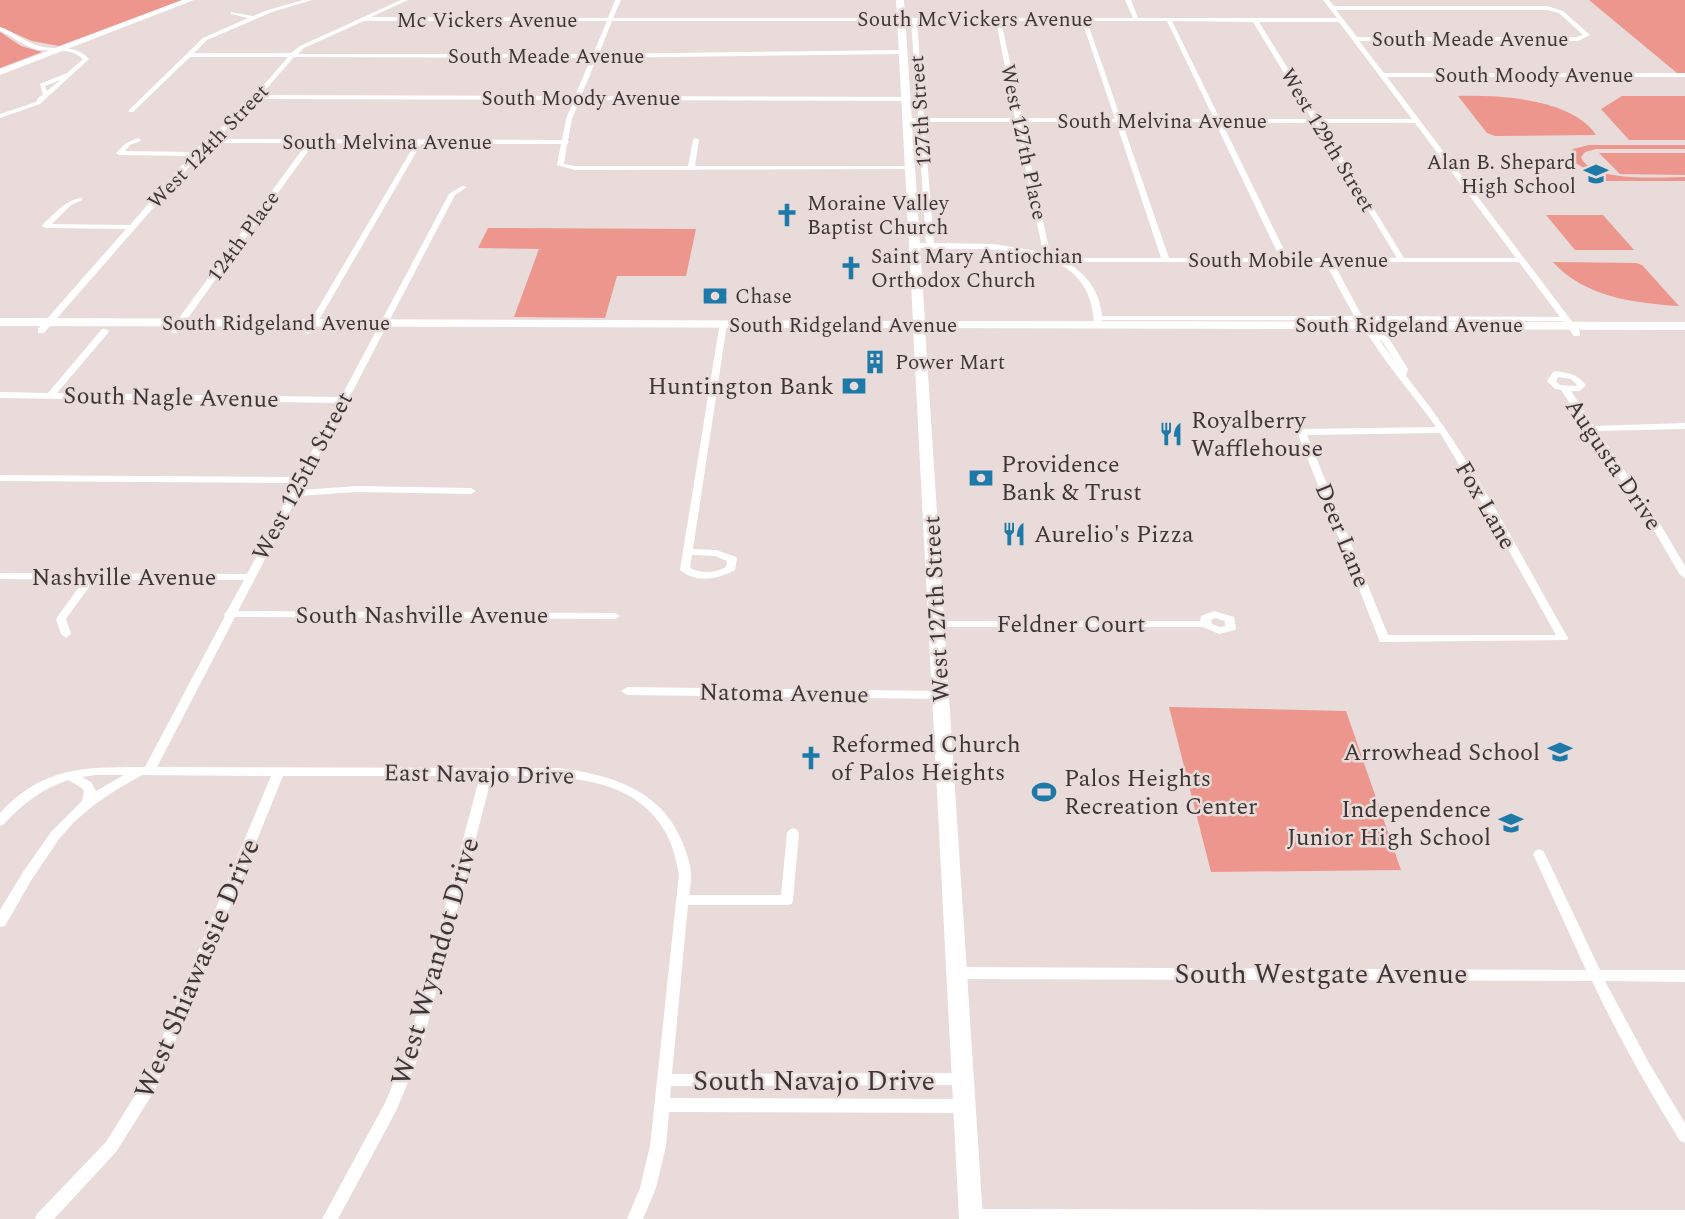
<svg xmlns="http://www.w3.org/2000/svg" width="1685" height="1219" font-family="Spectral,serif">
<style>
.green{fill:#ec968d}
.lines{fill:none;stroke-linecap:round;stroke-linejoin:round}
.minor{fill:#fff;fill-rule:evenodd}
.secondary{fill:#fff;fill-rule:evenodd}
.primary{fill:#fff;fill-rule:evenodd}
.labels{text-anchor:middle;stroke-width:5;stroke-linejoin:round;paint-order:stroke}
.far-street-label{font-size:21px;fill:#3c3736;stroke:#e8dbd9}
.far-poi-label{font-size:21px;fill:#3c3736;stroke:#e8dbd9;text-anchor:start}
.poi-label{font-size:24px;fill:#3c3736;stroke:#e8dbd9;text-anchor:start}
.street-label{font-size:24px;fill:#3c3736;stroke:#e8dbd9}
.near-street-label{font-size:28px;fill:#3c3736;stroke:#e8dbd9}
</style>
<rect width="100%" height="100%" fill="#e8dbd9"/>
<g class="green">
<path d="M0,0h183l-124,46 -27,-5 -32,-14z"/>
<path d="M1589,0h96v73h-8z"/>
<path d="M0,32l21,14 21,6 -42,16z"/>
<path d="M1458,96c40,-1 114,2 138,39l-101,1 -8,-3z"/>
<path d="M1622,96h63v44h-56l-28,-31z"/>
<path d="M1589,145h96v4h-89l-11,3 -4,5c10,26 80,20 104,20v4h-80l-36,-22 4,-10z"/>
<path d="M1599,153h86v22l-65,-1z"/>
<path d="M1546,215h57l31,35h-59z"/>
<path d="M488,228h5l203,1 -10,47h-69l-12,42 -91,-1 25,-68 -61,-1z"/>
<path d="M1553,262l83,1 6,2 37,41c-45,-3 -95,-9 -126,-44z"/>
<path d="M1169,707l177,4 55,159 -190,2z"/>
</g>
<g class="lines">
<g class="minor">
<path d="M303,0h9l-40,12 -65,28 -13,13h97l9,-7 101,-46h7l-37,17 237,1 7,-18h6l-8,18h520l-8,-18h6l7,18h199l-14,-18h6l5,6h213l16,5 27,24 -12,6h-219l25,32h301v4h-298l193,255v4h-6l-11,-15 -461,-1v4l-4,2 -4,-2c-4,-95 -120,-69 -183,-77l-1,-2 4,-2h12l-8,-121h-11l-3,-2 3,-2h11l-7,-97h-299l-13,33 305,-4 3,2 -3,2 -307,4 -16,38 325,1 3,2 -3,2 -326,-1 -8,19 -4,22 1,1 -2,2 -3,20 11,2h113l5,-26 3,-2 3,2 -4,26h215l3,2 -1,1 -337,1 -18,-5 4,-21h-140l-109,188 -4,2 -4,-2 111,-188 -101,-1 -137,190h-3l-4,-2 1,-2 136,-186h-97l-166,190h-6v-4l88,-100 -80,-1 -4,-2 1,-2c12,-10 23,-25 39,-26v2l-11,5 -19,19 78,1 60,-69 -71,-1 -3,-2 10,-10 12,-5 3,2 -1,1 -10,4 -5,6 68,1 19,-18 23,-16 53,-61h-98l-57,55h-4v-2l74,-72 45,-20 -17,-4v-2l22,4 15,-6zM1336,10h211l12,3 24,22 -6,2h-220zM364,21h243l-14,33h-295l6,-6zM917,21h79l19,97h-91zM1001,21h81l33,98 -93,-1zM1087,21h80l47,98h-93zM1172,21l81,1 59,97h-92zM1259,22h80l73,97h-93zM294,57l297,1 -16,38 -314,-1zM258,99l316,1 -8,19 -4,21 -348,-1 25,-19zM924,122h92l27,130 -49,-8 -60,-1zM1022,122h94l45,136h-103l-8,-4zM1122,122h93l65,136h-111zM1222,123h93l82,135h-109zM1321,123h94l101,135h-112zM1066,262h259l29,54h-252c-2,-24 -15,-42 -36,-54zM1333,262h186l41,55 -198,-1z"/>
<path d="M0,27c13,4 23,14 36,18 19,7 38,-3 53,14l-49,45 -40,14v-4l36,-12 3,-5 4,-2 -3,-11 27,-11 16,-14c-14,-13 -32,-6 -48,-10 -13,-4 -23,-13 -35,-18zM60,80l-13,11 -2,-5z"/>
<path d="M462,186l5,1 -12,8 -154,295 56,-4 114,2 5,3 -5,3 -114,-2 -59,4 -60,115 377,2 5,3 -5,3 -380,-2 -78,150 401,1c49,6 100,20 122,69 5,11 10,24 11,36 1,7 -1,15 -2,22h92l6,-62 2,-3 4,-2 4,2 2,3 -6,67 -1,4 -5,1h-99l-16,169 291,-1 5,1 2,5 -2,5 -5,1 -292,1 -1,12 294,1 5,2 2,5 -2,5 -5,2 -295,-1 -3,34 -10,42 -13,31h-16l13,-31 10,-42 29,-272c-3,-14 -6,-28 -13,-41 -34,-62 -114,-57 -174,-57l-72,277 -24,58 -58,108h-16l63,-116 21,-50 74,-277h-197l-128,314 -39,62 -62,67h-19l2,-5 69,-72 38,-61 127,-305 -129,-1 -26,15 -22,15 -19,16 -16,18 -27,40 -27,47 -5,1v-17l23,-38 28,-40 31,-31 2,-10 -2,-3 -14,-8c-26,9 -46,24 -64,44l-4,2v-13c43,-47 86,-46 145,-46l80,-151 -1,-2 3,-3 17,-31h-150l-28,39 5,15 -5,4 -5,-4 -5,-15 28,-39 -84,-1v-6l247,1 41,-78 -2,-2 5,-3 4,-8 -295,-2v-6l298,2 40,-74 -338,-5v-6l48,1 54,-64h3l4,2 -1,2 -51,60 284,4 108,-203zM96,775h28l-28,16 -5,-9 -9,-5z"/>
<path d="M720,322h3l4,2 -34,225 23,1 20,7 1,2 -2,11c-18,10 -39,13 -55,0zM692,555l23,1 12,5 -1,6c-12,6 -23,7 -36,1z"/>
<path d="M1363,323h6l5,9 14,5 20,32 -2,7c65,80 111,173 162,262l-1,2 -187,2 -83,-210 4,-3 135,-2c-24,-34 -53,-66 -74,-102zM1379,339l3,2 17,27zM1440,433l44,73 72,129h-168l-81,-200z"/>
<path d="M1556,371c14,3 20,2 30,14l-6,6h-9l23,35 91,-3v6l-87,2 61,91 26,44v12l-5,-3 -31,-53 -60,-90 -4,-3 1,-2 -25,-37 -6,-1 -8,-8 6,-9zM1558,377l13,2 6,6 -2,1 -15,-1 -4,-4z"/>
<path d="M1214,611l20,6 2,11 -1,2 -16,4 -16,-7h-266l-5,-3 5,-3h263l1,-5zM1215,618l10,3v5l-5,1 -8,-3 -1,-4z"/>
<path d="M627,687l314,4 4,1 2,3 -2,3 -4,1 -314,-4 -6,-4z"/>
<path d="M1539,849l4,2 2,3 55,116h85v12l-80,-1 44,82 36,60v20l-5,-2c-32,-52 -62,-105 -88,-160l-635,-2 -5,-2 -2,-4 2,-4 5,-2 629,3 -53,-116 2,-3z"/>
<path d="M971,1209l714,1v9h-721l1,-7z"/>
</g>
<path class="secondary" d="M896,0h8l21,321 760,1v8l-760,-2 58,891h-24l-46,-891 -913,-2v-8l913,3z"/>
<path class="primary" d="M182,0h12l-194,75v-6z"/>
</g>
<defs>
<g id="school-bare" transform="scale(1.89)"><path d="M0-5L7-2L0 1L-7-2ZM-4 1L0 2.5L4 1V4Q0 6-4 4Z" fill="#1d79a7" stroke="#e8dbd9" stroke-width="2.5" paint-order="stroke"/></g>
<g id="church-bare" transform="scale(1.89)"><path d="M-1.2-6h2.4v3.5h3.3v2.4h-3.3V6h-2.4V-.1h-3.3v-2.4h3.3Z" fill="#1d79a7" stroke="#e8dbd9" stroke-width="2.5" paint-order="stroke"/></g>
<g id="bank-bare" transform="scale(1.89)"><path d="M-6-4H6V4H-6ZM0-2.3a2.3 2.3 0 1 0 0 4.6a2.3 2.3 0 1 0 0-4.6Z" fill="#1d79a7" stroke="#e8dbd9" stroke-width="2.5" paint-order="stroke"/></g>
<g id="building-bare" transform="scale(1.89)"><path d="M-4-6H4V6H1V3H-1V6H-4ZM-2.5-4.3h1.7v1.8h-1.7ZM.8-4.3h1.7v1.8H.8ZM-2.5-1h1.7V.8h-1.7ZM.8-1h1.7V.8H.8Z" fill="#1d79a7" stroke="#e8dbd9" stroke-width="2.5" paint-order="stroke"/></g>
<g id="restaurant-bare" transform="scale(1.89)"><path d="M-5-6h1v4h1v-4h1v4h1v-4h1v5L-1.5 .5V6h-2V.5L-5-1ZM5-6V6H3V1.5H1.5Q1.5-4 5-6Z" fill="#1d79a7" stroke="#e8dbd9" stroke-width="2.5" paint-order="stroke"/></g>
<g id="stadium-bare" transform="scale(1.89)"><path d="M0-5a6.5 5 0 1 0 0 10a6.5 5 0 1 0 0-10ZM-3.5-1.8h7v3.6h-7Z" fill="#1d79a7" stroke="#e8dbd9" stroke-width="2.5" paint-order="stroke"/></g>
</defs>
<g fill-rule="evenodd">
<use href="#school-bare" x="1596" y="174"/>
<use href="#church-bare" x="787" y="215"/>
<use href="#church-bare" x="851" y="268"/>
<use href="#bank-bare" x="715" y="296"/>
<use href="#building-bare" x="875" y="362"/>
<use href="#bank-bare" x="854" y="386"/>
<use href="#restaurant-bare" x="1171" y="434"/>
<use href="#bank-bare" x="981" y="478"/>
<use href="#restaurant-bare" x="1014" y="534"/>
<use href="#school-bare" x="1560" y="752"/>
<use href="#church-bare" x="811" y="758"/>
<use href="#stadium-bare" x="1044" y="792"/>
<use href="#school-bare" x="1511" y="823"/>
</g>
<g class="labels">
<g class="far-street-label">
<text x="975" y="26">South McVickers Avenue</text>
<text x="487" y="27">Mc Vickers Avenue</text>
<text x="1470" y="46">South Meade Avenue</text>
<text x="546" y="63">South Meade Avenue</text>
<text x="1534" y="82">South Moody Avenue</text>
<text x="581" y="105">South Moody Avenue</text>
<text transform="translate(920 111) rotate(-94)" y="7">127th Street</text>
<text x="1162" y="128">South Melvina Avenue</text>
<text transform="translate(1328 140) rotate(59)" y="7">West 129th Street</text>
<text x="387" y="149">South Melvina Avenue</text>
<text transform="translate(1024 142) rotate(78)" y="7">West 127th Place</text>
<text transform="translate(208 146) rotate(-46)" y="7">West 124th Street</text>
<text transform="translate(243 236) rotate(-54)" y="7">124th Place</text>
<text x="1288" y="267">South Mobile Avenue</text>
<text x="276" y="330">South Ridgeland Avenue</text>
<text x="843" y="332">South Ridgeland Avenue</text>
<text x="1409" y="332">South Ridgeland Avenue</text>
</g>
<g class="far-poi-label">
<text x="1576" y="169" text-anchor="end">Alan B. Shepard<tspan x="1576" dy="24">High School</tspan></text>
<text x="807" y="210">Moraine Valley<tspan x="807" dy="24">Baptist Church</tspan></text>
<text x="871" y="263">Saint Mary Antiochian<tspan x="871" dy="24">Orthodox Church</tspan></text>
<text x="735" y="303">Chase</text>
<text x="895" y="369">Power Mart</text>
</g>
<g class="poi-label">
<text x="834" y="394" text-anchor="end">Huntington Bank</text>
<text x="1191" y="428">Royalberry<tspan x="1191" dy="28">Wafflehouse</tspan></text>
<text x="1001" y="472">Providence<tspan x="1001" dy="28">Bank &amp; Trust</tspan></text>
<text x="1034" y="542">Aurelio's Pizza</text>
<text x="831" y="752">Reformed Church<tspan x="831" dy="28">of Palos Heights</tspan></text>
<text x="1540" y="760" text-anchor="end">Arrowhead School</text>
<text x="1064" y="786">Palos Heights<tspan x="1064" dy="28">Recreation Center</tspan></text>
<text x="1491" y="817" text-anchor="end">Independence<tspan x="1491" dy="28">Junior High School</tspan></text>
</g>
<g class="street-label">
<text transform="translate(171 397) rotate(1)" y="8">South Nagle Avenue</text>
<text transform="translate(1614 464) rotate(56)" y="8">Augusta Drive</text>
<text transform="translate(302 476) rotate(-62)" y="8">West 125th Street</text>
<text transform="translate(1486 505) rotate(60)" y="8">Fox Lane</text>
<text transform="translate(1343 535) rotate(68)" y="8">Deer Lane</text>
<text x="124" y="585">Nashville Avenue</text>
<text transform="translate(936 609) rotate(-93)" y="8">West 127th Street</text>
<text x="422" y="623">South Nashville Avenue</text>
<text x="1071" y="632">Feldner Court</text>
<text transform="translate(784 693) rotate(1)" y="8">Natoma Avenue</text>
<text transform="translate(479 774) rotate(1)" y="8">East Navajo Drive</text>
</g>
<g class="near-street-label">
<text transform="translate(434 961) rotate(-74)" y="10">West Wyandot Drive</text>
<text transform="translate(196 968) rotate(-67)" y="10">West Shiawassie Drive</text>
<text x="1321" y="983">South Westgate Avenue</text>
<text x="814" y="1090">South Navajo Drive</text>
</g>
</g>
</svg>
